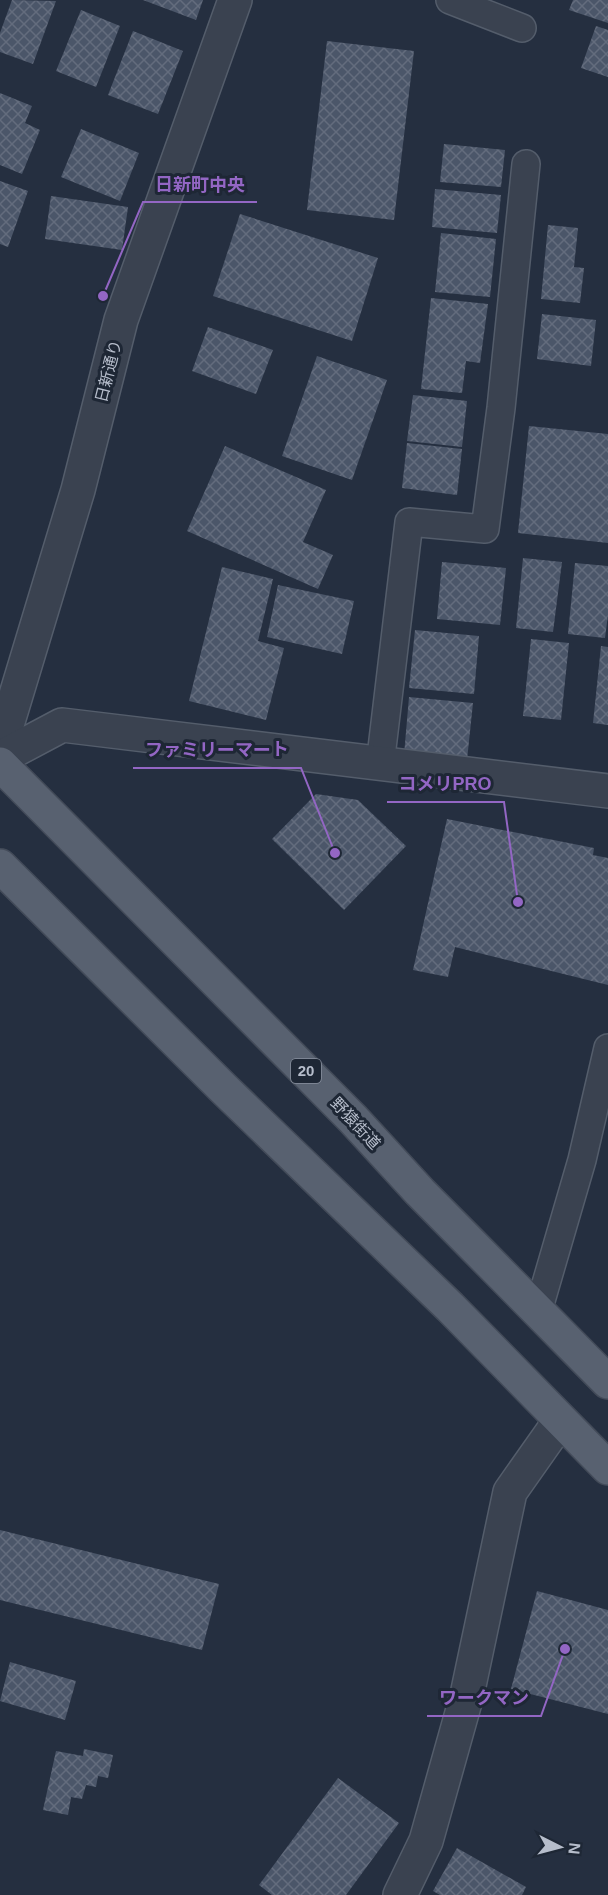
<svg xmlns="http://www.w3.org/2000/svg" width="608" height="1895" font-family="Arial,'Noto Sans JP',sans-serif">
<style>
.building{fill:url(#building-cross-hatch)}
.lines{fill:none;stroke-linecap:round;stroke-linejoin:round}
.service-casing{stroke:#545d6b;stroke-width:30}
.minor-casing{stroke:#545d6b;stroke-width:36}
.primary-casing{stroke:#434b59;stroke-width:36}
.service{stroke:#3a4250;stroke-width:27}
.minor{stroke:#3a4250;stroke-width:33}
.primary{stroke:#586170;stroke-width:33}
.labels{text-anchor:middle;stroke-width:6;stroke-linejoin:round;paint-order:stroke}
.shield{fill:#1e2735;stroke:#88909e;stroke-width:1.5}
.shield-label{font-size:15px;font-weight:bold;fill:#b6bdcb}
.street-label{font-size:16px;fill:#b6bdcb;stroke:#1e2735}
.leader{fill:none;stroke:#9366c4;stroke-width:2}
.callout-dot{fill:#9366c4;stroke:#1e2735;stroke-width:2}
.callout-label{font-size:18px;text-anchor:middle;font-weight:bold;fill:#9366c4;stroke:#1e2735;stroke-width:6;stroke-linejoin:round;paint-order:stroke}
</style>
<defs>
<pattern id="building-cross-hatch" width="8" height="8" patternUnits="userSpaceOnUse" patternTransform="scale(1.5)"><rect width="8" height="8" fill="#4b5669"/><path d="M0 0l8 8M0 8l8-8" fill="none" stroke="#636c7d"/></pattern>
</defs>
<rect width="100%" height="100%" fill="#252f40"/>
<g class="building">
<path d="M12,0l44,1 -23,63 -33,-12v-19z"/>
<path d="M143,0h60l-7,20z"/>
<path d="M573,0h35v23l-39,-13z"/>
<path d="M81,10l39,16 -24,61 -40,-16z"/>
<path d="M596,26l12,4v47l-27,-9z"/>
<path d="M133,31l50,20 -25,63 -50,-19z"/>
<path d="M327,41l87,10 -20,169 -87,-10z"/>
<path d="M0,93l32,13 -7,17 15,7 -18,44 -22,-9z"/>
<path d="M81,129l58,24 -19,48 -59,-24z"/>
<path d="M444,144l61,6 -4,37 -61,-5z"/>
<path d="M0,181l28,10 -20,56 -8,-3z"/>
<path d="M435,189l66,6 -4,38 -65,-6z"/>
<path d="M51,196l77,11 -6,43 -77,-11z"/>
<path d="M240,214l138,44 -26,83 -139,-45z"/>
<path d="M548,225l30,3 -4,39 10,1 -4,35 -39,-4z"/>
<path d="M441,233l55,6 -6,58 -55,-5z"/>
<path d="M431,298l57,6 -8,59 -14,-2 -4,32 -41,-4z"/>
<path d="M542,314l54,6 -5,46 -54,-7z"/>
<path d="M208,327l65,23 -17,44 -64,-23z"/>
<path d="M317,356l70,24 -35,100 -70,-24z"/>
<path d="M413,395l54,6 -5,46 -55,-6z"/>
<path d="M529,426l79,8v109l-90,-10z"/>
<path d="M407,443l55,6 -5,46 -55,-7z"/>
<path d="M225,446l101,44 -23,52 30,13 -15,34 -131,-58z"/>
<path d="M523,558l39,4 -9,70 -37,-4z"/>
<path d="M442,562l64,6 -6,57 -63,-6z"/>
<path d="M575,563l33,3v49l-3,23 -37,-4z"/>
<path d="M222,567l51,12 -15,62 26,7 -18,72 -77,-19z"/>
<path d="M278,585l76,16 -12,53 -75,-17z"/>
<path d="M415,630l64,6 -5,58 -65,-6z"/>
<path d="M531,639l38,4 -8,77 -38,-4z"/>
<path d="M601,646l7,1v78l-15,-2z"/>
<path d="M409,697l64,6 -6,57 -63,-5z"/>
<path d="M316,794l42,6 48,46 -62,64 -72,-71z"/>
<path d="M447,819l147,29 -1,7 15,3v127l-153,-38 -7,30 -35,-7z"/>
<path d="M0,1530l219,54 -17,66 -202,-50z"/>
<path d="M537,1591l71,19v104l-97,-25z"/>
<path d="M10,1662l66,19 -11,39 -65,-19z"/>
<path d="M84,1749l29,6 -5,23 -10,-2 -2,11 -10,-2 -4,14 -11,-2 -3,18 -25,-5 13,-59 27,5z"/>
<path d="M338,1778l61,45 -53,72h-74l-13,-10z"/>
<path d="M457,1848l69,39 -4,8h-82l-7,-4z"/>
</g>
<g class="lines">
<g class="service-casing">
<g id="service">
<path d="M450,0l72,28"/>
<path d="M380,765l29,-243 76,7 16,-121 25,-244"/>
<path d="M538,1311l44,-151 26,-112"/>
</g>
</g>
<g class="minor-casing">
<g id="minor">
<path d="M0,748l78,-258 43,-170 114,-320"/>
<path d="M0,758l62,-33 546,66"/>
<path d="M400,1895l26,-54 41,-146 43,-203 50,-71"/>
</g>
</g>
<g class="primary-casing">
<g id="primary">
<path d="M0,764l353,355 67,73 188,190"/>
<path d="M0,866l223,222 227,219 158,161"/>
</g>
</g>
<use href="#service" class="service"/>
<use href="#minor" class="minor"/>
<use href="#primary" class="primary"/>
</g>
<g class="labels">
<rect class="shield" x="291" y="1059" width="30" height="24" rx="4.5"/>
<g class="shield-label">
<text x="306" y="1076">20</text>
</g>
<g class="street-label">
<text transform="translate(108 371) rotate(-76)" y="6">日新通り</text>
<text transform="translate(356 1123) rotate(47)" y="6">野猿街道</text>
</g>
</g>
<path class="leader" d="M103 296L143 202H257M335 853L301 768H133M518 902L504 802H387M565 1649L541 1716H427"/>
<g class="callout-dot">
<circle cx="103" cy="296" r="6"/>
<circle cx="335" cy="853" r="6"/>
<circle cx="518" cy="902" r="6"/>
<circle cx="565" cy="1649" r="6"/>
</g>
<g class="callout-label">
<text x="200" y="191">日新町中央</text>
<text x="217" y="756">ファミリーマート</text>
<text x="445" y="790">コメリPRO</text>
<text x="484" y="1704">ワークマン</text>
</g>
<g transform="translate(560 1847) rotate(96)" stroke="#1e2735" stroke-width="4.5" paint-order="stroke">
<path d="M0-4.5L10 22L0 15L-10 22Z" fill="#b6bdcb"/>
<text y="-9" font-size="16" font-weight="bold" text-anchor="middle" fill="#b6bdcb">N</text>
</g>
</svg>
